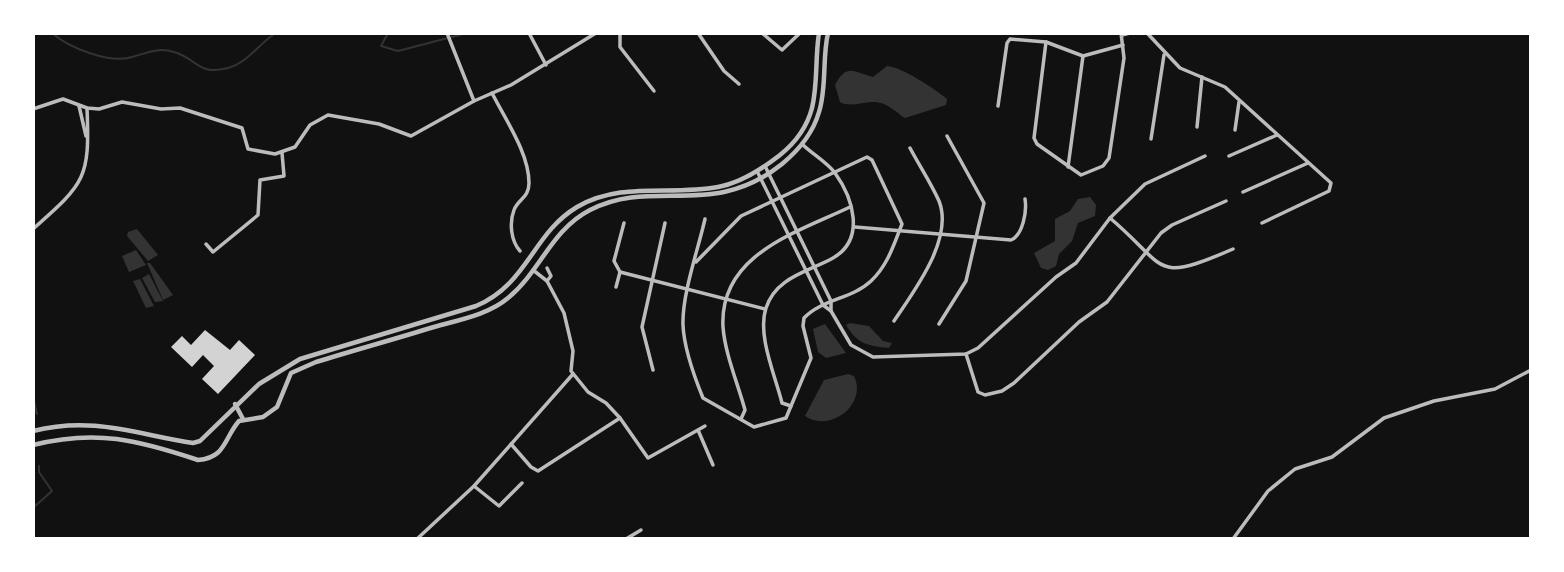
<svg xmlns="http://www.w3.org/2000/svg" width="1564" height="572" font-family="Georgia,serif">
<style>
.water{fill:#333}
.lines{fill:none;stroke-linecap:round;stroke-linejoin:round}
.stream{stroke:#333;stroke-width:2}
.building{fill:#d3d3d3}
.minor{stroke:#bcbcbc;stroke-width:3.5}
.tertiary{stroke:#bcbcbc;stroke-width:4.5}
</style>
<rect width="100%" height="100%" fill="#111"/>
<g class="water">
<path d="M887,66c15,1 48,23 60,33l-1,6 -41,13c-10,-6 -16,-15 -30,-16 -12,-1 -25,6 -35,0l-5,-17c12,-23 20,-12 38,-8z"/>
<path d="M1090,197l6,8 -1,11 -17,7 -6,18 -13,13 -3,12 -8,4 -7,-2 -7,-15 21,-12v-22l15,-8 8,-12z"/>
<path d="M137,229l21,26 -10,6 -21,-25 1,-4z"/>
<path d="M136,250l10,15 -17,7 -7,-16z"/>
<path d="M147,263h3l23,32 -10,5z"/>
<path d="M149,274l14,27 -8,1 -13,-24z"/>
<path d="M140,279l14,27 -8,2 -13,-27z"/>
<path d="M850,323l19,3 14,15 9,2 -3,5c-21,-2 -32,-4 -43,-23z"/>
<path d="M825,324l21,29 -20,5 -8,-6 -5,-23z"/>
<path d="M848,374l6,2c14,29 -25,57 -49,40l19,-36z"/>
</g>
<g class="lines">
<g class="stream">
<path d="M52,33c17,15 58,31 80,24 15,-4 26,-10 42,-5 24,7 24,24 54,16 21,-6 31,-25 48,-35"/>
<path d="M388,33l-7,13 17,5 69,-18"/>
<path d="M34,401l3,13"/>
<path d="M33,508l19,-17 -13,-19v-6"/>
</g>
</g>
<path class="building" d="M205,330l25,20 9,-10 16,15 -37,39 -16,-15 12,-13 -11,-11 -11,12 -21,-20 11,-11 9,9z"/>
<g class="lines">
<g class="minor">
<path d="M447,33l27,68"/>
<path d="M529,33l17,32"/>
<path d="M620,33v14l34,44"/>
<path d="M698,33l26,38 15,13"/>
<path d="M762,33l20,17 18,-17"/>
<path d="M1147,33l33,35 45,19 106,96 -2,8 -67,32"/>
<path d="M1122,35l8,-2"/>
<path d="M1046,42l-12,96 3,6 44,31 22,-9 6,-8 15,-100 -3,-25"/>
<path d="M492,93c13,26 37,60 37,90 0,15 -11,16 -15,27 -5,13 -3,31 6,41"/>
<path d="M79,106l7,30"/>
<path d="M998,106l9,-63 3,-4 36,3 37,14 40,-11"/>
<path d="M33,109l30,-10 24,9 12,1 23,-7 39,7 19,-1 62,20 6,21 27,5 20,-7 15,-22 18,-10 51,9 32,12 63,-35 37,-16 85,-52"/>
<path d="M1197,127l5,-50"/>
<path d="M1235,130l4,-28"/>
<path d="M1151,139l13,-84"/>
<path d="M1229,156l48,-21"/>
<path d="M765,166l66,135v10"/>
<path d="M1068,167l15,-111"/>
<path d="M757,171l66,134 8,6 20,34 22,12 93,-3 12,-6 78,-71 20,-14 34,-45 35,-34 60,-28"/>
<path d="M1243,192l65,-29"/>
<path d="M1110,218c59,50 42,66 123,31"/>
<path d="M855,227l156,13c12,-5 16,-29 14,-41"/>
<path d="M33,229c52,-46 57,-50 54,-121"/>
<path d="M206,244l7,8 45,-37 2,-35 24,-4 -2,-23"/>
<path d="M696,262l45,-46 126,-59 5,3 30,64c-8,20 -14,41 -31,57 -19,18 -49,18 -67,37l-1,8 8,32 -25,60 -32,9 -51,-29c-9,-22 -19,-49 -20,-73 -1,-31 15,-75 22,-106"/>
<path d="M547,268l4,8 -4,5 17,32 9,38 -2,20 17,21 18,11 14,15"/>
<path d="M533,270l14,11"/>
<path d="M620,272l145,37"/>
<path d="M620,272l-6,-11 10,-38"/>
<path d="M616,287l4,-15"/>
<path d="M894,321c20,-30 60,-82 45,-120 -8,-18 -20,-36 -29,-53"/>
<path d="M939,324l27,-43 18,-78 -37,-67"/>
<path d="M966,354l12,38 7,3 17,-4 12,-8 65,-61 28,-20 54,-69 11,-8 54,-24"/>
<path d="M653,370l-11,-43 23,-104"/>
<path d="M791,406l-9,-3c-7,-28 -25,-68 -16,-95 10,-31 42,-36 67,-50 33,-19 20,-60 2,-85 -8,-11 -23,-19 -33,-29"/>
<path d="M741,419l4,-9c-7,-26 -20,-56 -22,-83 -4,-73 75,-95 127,-120"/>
<path d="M698,430l15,35"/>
<path d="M511,444l20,23 7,4 82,-53 28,40 57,-32"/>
<path d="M474,486l25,20 23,-23"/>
<path d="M417,539l57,-53 99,-112"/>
<path d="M626,539l15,-9"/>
<path d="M1233,539l35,-48 27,-22 37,-12 52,-39 50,-17 61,-12 36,-19"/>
</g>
<g class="tertiary">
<path d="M235,404l8,15"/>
<path d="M33,431c60,-15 102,3 160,12l7,-2 59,-57 41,-25 176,-53c53,-23 56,-72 101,-99 45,-26 93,-11 141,-20 23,-4 44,-18 62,-32 15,-12 27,-28 32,-47 6,-25 3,-50 7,-75"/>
<path d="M33,445c63,-16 105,-5 165,15 28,-2 26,-22 41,-39l24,-4 14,-10 14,-34 25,-11c39,-12 79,-23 118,-35 24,-7 54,-12 74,-29 32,-26 43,-68 82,-88 64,-33 122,10 192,-46 17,-14 31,-31 37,-52 8,-25 3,-53 9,-79"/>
</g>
</g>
<rect width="1564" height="572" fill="none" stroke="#ffffff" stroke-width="70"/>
</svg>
